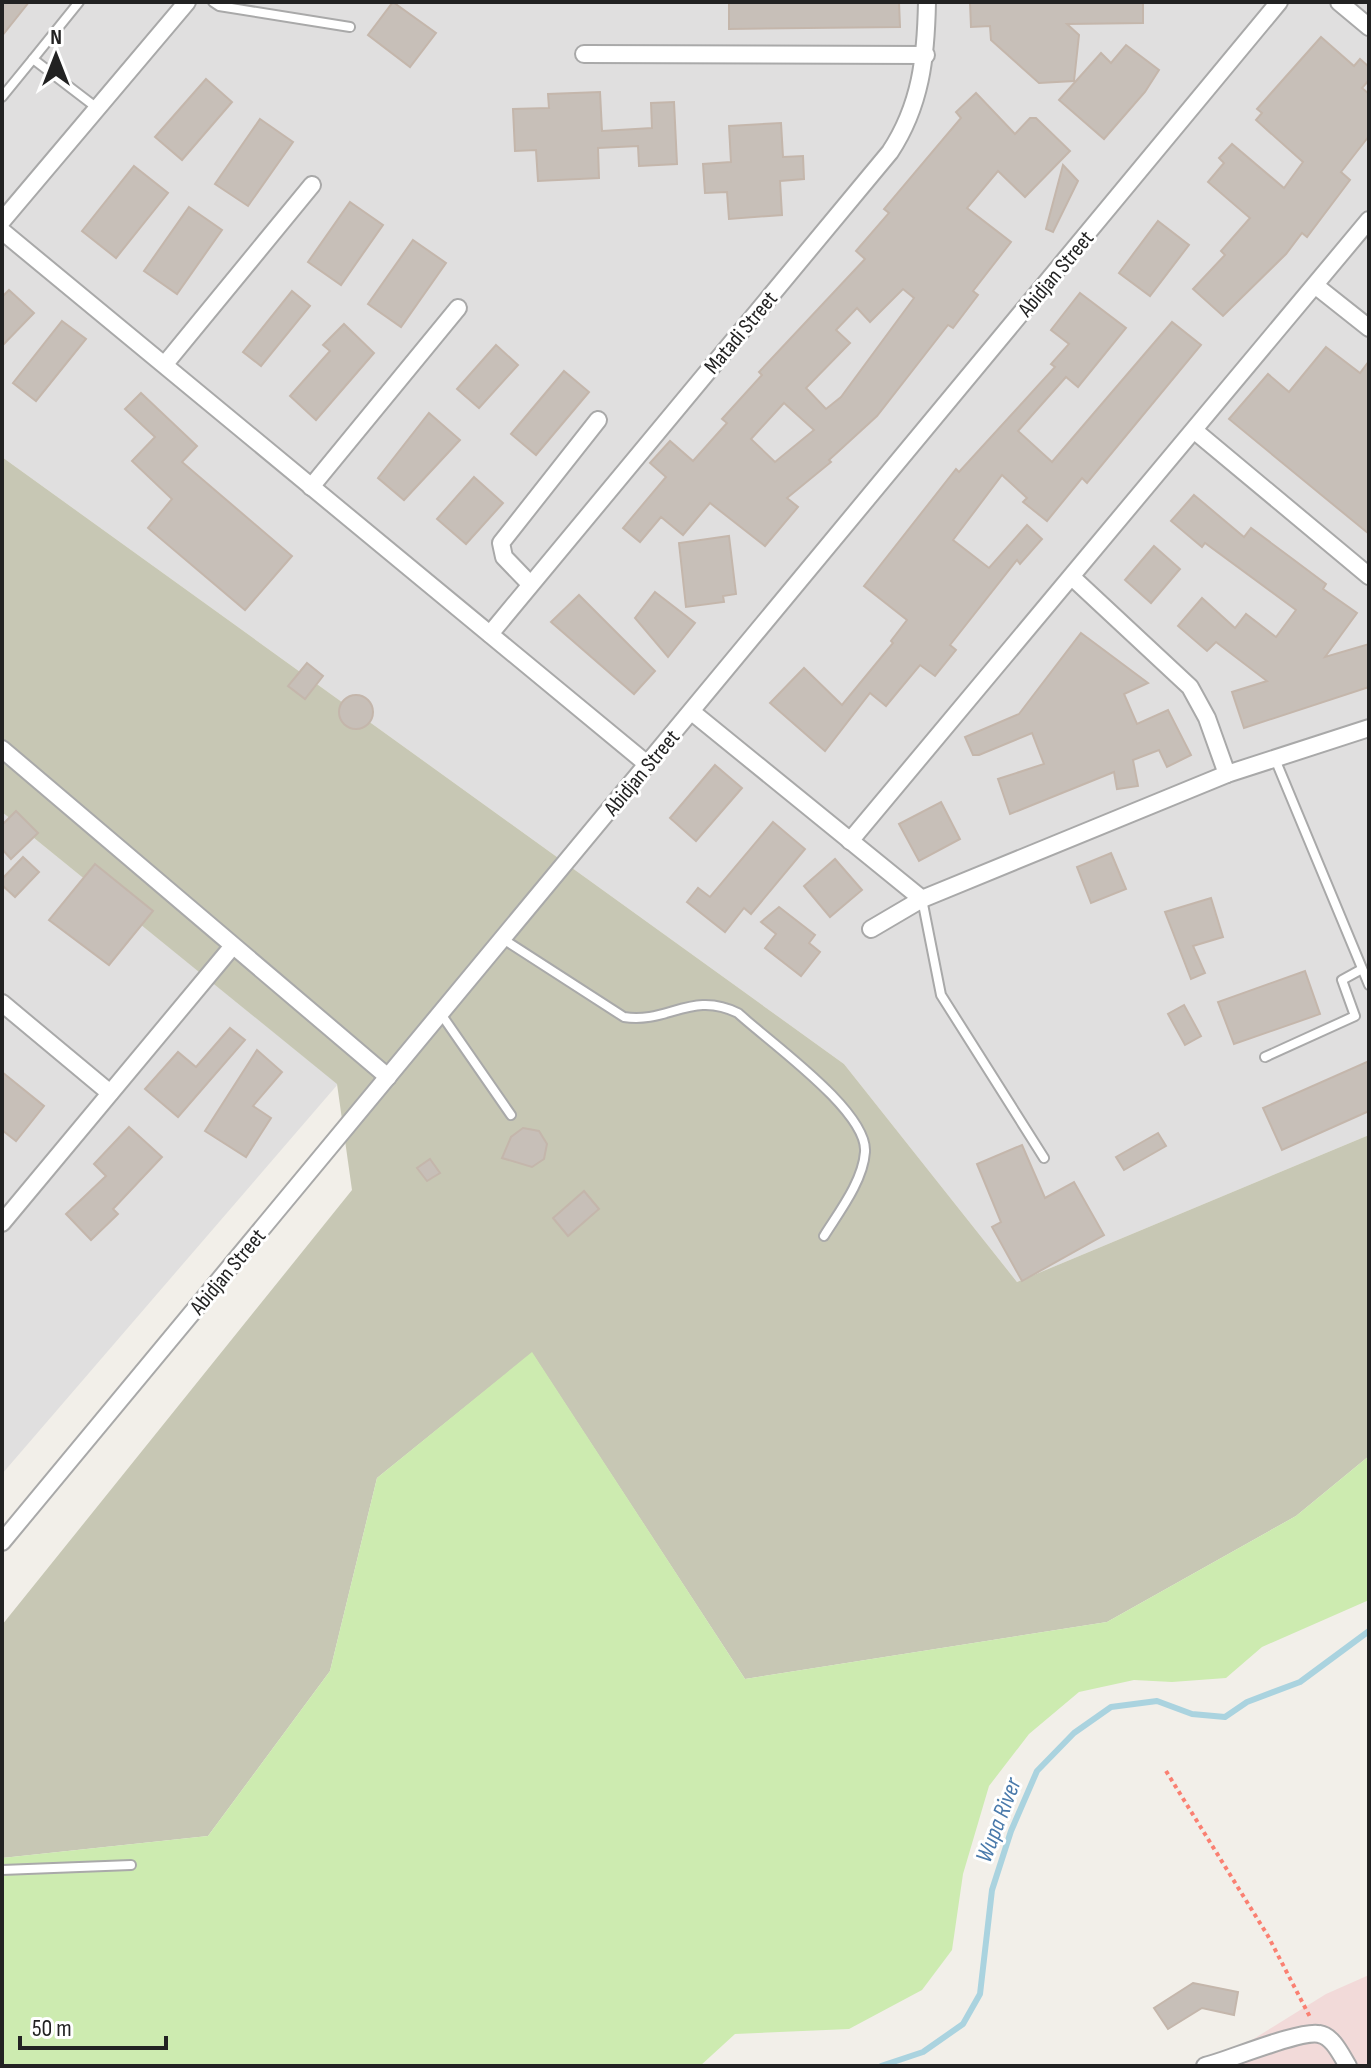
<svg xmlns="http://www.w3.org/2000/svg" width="1371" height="2068" font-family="'Sofia Sans Condensed',sans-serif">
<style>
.residential{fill:#e0dfdf}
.commercial{fill:#f2dad9}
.construction{fill:#c7c7b4}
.grass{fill:#cdebb0}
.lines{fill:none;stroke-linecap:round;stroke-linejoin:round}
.stream{stroke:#aad3df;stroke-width:6}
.building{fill:#c7bfb8;stroke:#c4b6ab;stroke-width:2;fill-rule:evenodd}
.service-casing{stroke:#a9a9a9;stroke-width:12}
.minor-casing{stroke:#a9a9a9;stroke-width:20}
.path{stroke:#fa8072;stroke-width:4;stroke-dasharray:4 4;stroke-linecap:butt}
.service{stroke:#fff;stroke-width:8}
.minor{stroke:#fff;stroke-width:16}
.labels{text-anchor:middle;stroke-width:6;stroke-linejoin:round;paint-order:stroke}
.street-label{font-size:22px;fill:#222;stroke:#fff}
.water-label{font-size:24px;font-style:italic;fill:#4a7aab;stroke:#fff}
</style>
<rect width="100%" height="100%" fill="#f2efe9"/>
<g class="residential">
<path d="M2,2h1367v1133l-352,147 -173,-218 -842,-607z"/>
<path d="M2,812l336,272 -336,390z"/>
</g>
<path class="commercial" d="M1369,1975v91h-159l116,-72z"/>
<path class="construction" d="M2,457l842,607 173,218 352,-147v321l-73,60 -189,106 -362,57 -213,-326 -155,125 -47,193 -122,165 -206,22v-233l350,-435 -15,-106 -335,-272z"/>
<path class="grass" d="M532,1352l213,327 362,-57 189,-106 73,-60v144l-107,47 -36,31 -54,4 -38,-2 -55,12 -50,42 -40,52 -26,88 -11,76 -30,40 -73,39 -114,5 -35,32h-698v-208l206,-22 122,-165 47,-193z"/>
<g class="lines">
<path class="stream" d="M881,2066l42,-14 40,-28 17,-30 12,-104 19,-59 26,-60 37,-38 37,-26 46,-6 35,13 33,3 22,-15 53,-20 69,-51"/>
</g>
<g class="building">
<path d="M2,2h27l-27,34z"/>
<path d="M393,2l43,31 -26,34 -42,-32z"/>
<path d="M729,2h170l1,25 -171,2z"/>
<path d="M970,2h173v21l-76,1 12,11 -5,46 -35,2 -48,-43 -1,-14 -19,1z"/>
<path d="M1321,37l33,29 6,-7 9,8v13l-7,8 7,6v42l-28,36 9,8 -43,57 -5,-4 -16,21 -63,62 -30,-27 32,-34 -4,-4 29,-33 -42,-36 16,-19 -5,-5 13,-14 52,44 19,-26 -47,-42 6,-7 -5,-4z"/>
<path d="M1126,45l33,25 -14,22 -41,47 -45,-39 42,-47 10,10z"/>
<path d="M206,79l26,23 -50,58 -27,-23z"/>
<path d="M600,92l2,39 50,-3 -1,-25 23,-1 3,62 -38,2 -1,-20 -40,2 1,30 -61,3 -2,-31 -21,1 -2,-42 36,-1 -1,-14z"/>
<path d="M976,93l39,41 15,-16h6l34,33 -45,46 -27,-26 -31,37 44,34 -38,49 5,4 -25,33 -5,-3 -71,91 -48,44 2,2 -44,36 11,9 -33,39 -55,-43 -27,32 -22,-18 -21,25 -17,-14 43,-51 -16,-14 20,-22 23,20 34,-38 -5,-4 40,-44 -3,-3 106,-113 -9,-8 33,-38 -5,-4 77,-91 -5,-6zM903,289l11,9 -73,99 -15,12 -20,-21 44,-45 -14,-13 21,-22 13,14zM784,403l30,27 -39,32 -24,-23z"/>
<path d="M260,119l33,23 -45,64 -33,-22z"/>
<path d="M781,123l2,34 20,-1 1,23 -24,2 2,34 -53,4 -2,-27 -22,1 -2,-29 28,-2 -2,-36z"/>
<path d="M1063,165l15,16 -25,51 -7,-3z"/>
<path d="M134,166l34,27 -52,65 -34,-27z"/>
<path d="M350,202l33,23 -42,60 -33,-23z"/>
<path d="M189,207l33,23 -45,64 -33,-23z"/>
<path d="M1158,221l31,24 -39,51 -31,-23z"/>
<path d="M413,240l33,23 -45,64 -33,-23z"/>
<path d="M9,290l25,23 -32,33v-49z"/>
<path d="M292,291l18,15 -49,60 -18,-14z"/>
<path d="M1080,293l46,35 -48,59 -12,-10 -48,54 34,31 120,-140 29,23 -114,138 -5,-5 -35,43 -24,-19 4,-4 -25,-23 -49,65 36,28 38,-43 15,14 -22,25 -3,-4 -67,85 6,5 -21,26 -15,-11 -34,41 -16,-13 -45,58 -55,-48 34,-35 38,37 51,-62 -2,-2 16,-21 -43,-34 92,-117 3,3 96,-105 -4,-3 18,-20 -18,-14z"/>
<path d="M62,321l24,18 -50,62 -23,-18z"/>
<path d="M344,324l30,29 -58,67 -26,-24 40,-45 -7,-6z"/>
<path d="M496,345l22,20 -39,43 -22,-19z"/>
<path d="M1326,347l34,26 9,-12v173l-140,-115 39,-45 21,18z"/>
<path d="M564,371l25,21 -53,63 -25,-21z"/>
<path d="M141,393l56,53 -15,16 110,94 -47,54 -97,-82 24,-29 -40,-38 23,-24 -30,-28z"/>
<path d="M429,413l31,27 -56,60 -26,-22z"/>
<path d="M474,477l29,26 -37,41 -29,-25z"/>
<path d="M1194,495l50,42 7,-9 39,29 36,27 -3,5 34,24 -32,44 44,-13v43l-125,41 -12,-36 35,-11 -51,-39 -9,9 -29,-25 24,-28 33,30 11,-14 30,23 20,-27 -91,-67 -3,4 -31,-26z"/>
<path d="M729,536l7,58 -13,2 1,6 -38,5 -7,-64z"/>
<path d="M1154,546l26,23 -29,34 -26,-23z"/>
<path d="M655,592l40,31 -27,34 -33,-39z"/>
<path d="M579,595l76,76 -21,23 -83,-72z"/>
<path d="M1081,633l67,50 -24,11 13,30 31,-14 23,45 -24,12 -8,-17 -26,10 5,26 -21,3 -3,-17 -104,42 -12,-35 46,-15 -12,-31 -53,22h-6l-8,-18 54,-23z"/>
<path d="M307,663l16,13 -18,23 -17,-13z"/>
<circle cx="356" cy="712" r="17"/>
<path d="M715,765l27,23 -46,53 -26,-23z"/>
<path d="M941,802l19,37 -41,22 -20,-37z"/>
<path d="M16,811l22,22 -27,26 -9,-10v-24z"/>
<path d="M773,822l32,27 -54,65 -7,-6 -19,24 -38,-30 11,-14 12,9z"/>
<path d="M1111,853l15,36 -35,14 -14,-36z"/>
<path d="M23,857l16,15 -24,25 -13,-12v-6z"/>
<path d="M835,859l27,31 -32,27 -26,-31z"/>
<path d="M95,864l58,47 -44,54 -60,-45z"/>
<path d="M1211,898l12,39 -30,9 12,27 -14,6 -26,-67z"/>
<path d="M779,907l36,28 -6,8 11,9 -19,24 -36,-28 11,-14 -15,-12z"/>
<path d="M1305,971l15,43 -86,30 -16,-42z"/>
<path d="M1184,1005l17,31 -16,9 -17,-31z"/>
<path d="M230,1028l15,12 -67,77 -33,-28 33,-37 18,15z"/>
<path d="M257,1050l25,22 -29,34 18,12 -25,39 -41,-26z"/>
<path d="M1369,1061v50l-87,39 -19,-42z"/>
<path d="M2,1072l42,34 -28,35 -14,-11z"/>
<path d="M129,1127l33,30 -49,52 5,5 -27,26 -25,-26 40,-38 -12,-12z"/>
<path d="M523,1128l16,3 8,13 -3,15 -12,8 -30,-9 9,-21z"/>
<path d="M1158,1133l8,13 -42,24 -8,-13z"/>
<path d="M1022,1145l23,53 29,-16 30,53 -82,46 -30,-54 9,-5 -24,-58z"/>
<path d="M430,1159l10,14 -13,8 -10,-13z"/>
<path d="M584,1191l15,18 -31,27 -15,-18z"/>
<path d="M1193,1983l45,9 -4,23 -32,-7 -34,21 -14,-21z"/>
</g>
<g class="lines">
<g class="service-casing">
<g id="service">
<path d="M79,2l-46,57 64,49"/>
<path d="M213,2l6,4 131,21"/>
<path d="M2,97l31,-38"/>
<path d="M1275,759l94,226"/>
<path d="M922,899l19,96 103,163"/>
<path d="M503,939l121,78c44,7 68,-27 114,-4 30,28 130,98 127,139 -2,29 -26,60 -41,84"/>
<path d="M441,1014l70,101"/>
<path d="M1265,1057l90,-41 -13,-36 20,-11"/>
<path d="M2,1870l129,-5"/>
</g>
</g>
<g class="minor-casing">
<g id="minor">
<path d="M1339,2l30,25"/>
<path d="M584,54l342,1"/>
<path d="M2,221l185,-219"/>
<path d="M2,231l645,533"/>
<path d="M1316,286l53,42"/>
<path d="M165,364l147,-179"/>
<path d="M1195,431l174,145"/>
<path d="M311,487l147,-179"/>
<path d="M1073,578l117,109 17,31 20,56"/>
<path d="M530,584l-26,-27 -3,-14 97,-123"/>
<path d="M490,634l400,-482c31,-47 36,-95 37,-150"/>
<path d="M692,712l230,187"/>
<path d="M2,749l386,328"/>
<path d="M850,841l519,-621"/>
<path d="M871,929l51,-30 305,-125 142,-46"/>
<path d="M2,1003l108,90"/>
<path d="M2,1223l230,-276"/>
<path d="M2,1542l1277,-1540"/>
<path d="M1205,2066c24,-6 95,-36 114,-32 14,2 22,21 29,32"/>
</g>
</g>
<path class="path" d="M1166,1771l102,165 42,81"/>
<use href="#service" class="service"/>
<use href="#minor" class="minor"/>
</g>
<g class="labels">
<g class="street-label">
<text transform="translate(1055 273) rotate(-50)" y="8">Abidjan Street</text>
<text transform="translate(740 332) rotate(-50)" y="8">Matadi Street</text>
<text transform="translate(641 772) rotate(-50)" y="8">Abidjan Street</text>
<text transform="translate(227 1271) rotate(-50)" y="8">Abidjan Street</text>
</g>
<g class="water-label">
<text transform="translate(998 1820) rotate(-69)" y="8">Wupa River</text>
</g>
</g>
<rect width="1371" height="2068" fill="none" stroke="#222222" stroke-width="8"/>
<g transform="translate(56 56)" stroke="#ffffff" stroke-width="6" paint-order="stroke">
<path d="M0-6L14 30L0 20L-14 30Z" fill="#222222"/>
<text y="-12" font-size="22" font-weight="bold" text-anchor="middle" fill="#222222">N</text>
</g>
<path d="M20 2036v12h146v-12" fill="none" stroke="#222222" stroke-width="4"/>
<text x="32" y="2036" font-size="24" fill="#222222" stroke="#ffffff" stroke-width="6" paint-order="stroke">50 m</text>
</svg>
